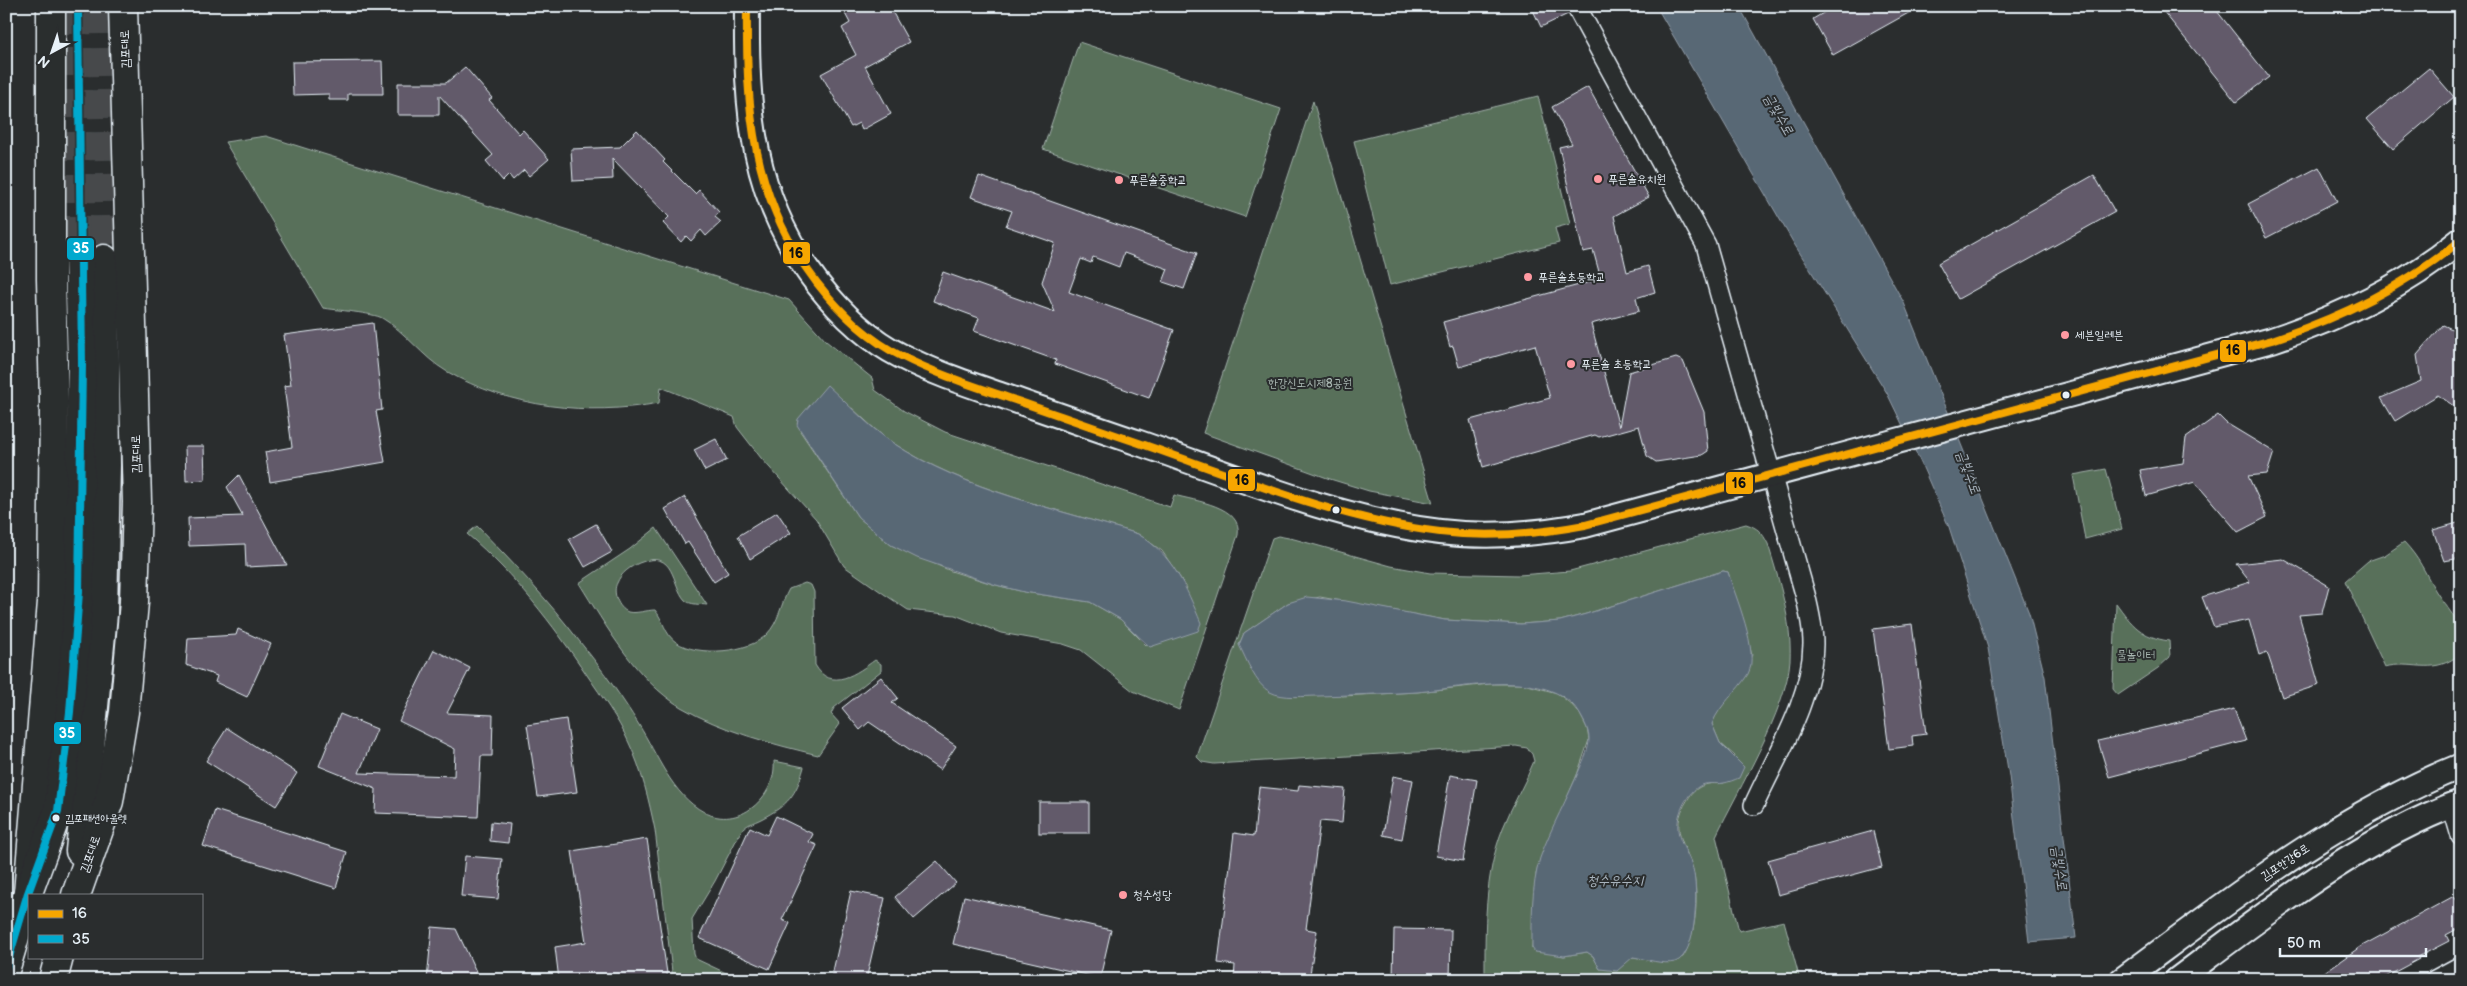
<svg xmlns="http://www.w3.org/2000/svg" width="2467" height="986" font-family="'Balsamiq Sans','Poor Story',sans-serif">
<style>
.green{fill:#596f5a;stroke:#a0b0a9;fill-rule:evenodd}
.water{fill:#596775;stroke:#929ea9}
.building{fill:#625a6b;stroke:#e8f1f8}
.lines{fill:none;stroke-linecap:round;stroke-linejoin:round}
.primary-tunnel{stroke:#464a4c;stroke-width:28;stroke-dasharray:28 14;stroke-linecap:butt}
.minor-casing{stroke:#e8f1f8;stroke-width:22}
.tertiary-casing{stroke:#e8f1f8;stroke-width:28}
.primary-casing{stroke:#e8f1f8;stroke-width:31}
.minor{stroke:#2a2d2e;stroke-width:19}
.tertiary{stroke:#2a2d2e;stroke-width:24}
.primary{stroke:#2a2d2e;stroke-width:28}
.bus-1-casing{stroke:#2a2d2e;stroke-width:11}
.bus-2-casing{stroke:#2a2d2e;stroke-width:11}
.bus-1{stroke:#f7a600;stroke-width:8}
.bus-2{stroke:#00a9ce;stroke-width:8}
.poi-dot{fill:#ff9aa2;stroke:#2a2d2e;stroke-width:2}
.bus-dot{fill:#e8f1f8;stroke:#2a2d2e;stroke-width:2}
.labels{text-anchor:middle;stroke-width:4;stroke-linejoin:round;paint-order:stroke}
.bus-label{font-size:11px;fill:#e8f1f8;stroke:#2a2d2e;text-anchor:start}
.street-label{font-size:12px;fill:#e8f1f8;stroke:#2a2d2e}
.poi-label{font-size:12px;fill:#e8f1f8;stroke:#2a2d2e;text-anchor:start}
.park-label{font-size:12px;fill:#a8b6b1;stroke:#2a2d2e}
.water-label{font-size:14px;font-style:italic;fill:#a8b3bd;stroke:#2a2d2e}
.line-badge{stroke:#2a2d2e;stroke-width:2}
.badge-label{font-size:14px;text-anchor:middle;font-weight:bold;fill:#fff}
.pale-badge-label{font-size:14px;text-anchor:middle;font-weight:bold;fill:#111}
</style>
<rect width="100%" height="100%" fill="#2a2d2e"/>
<filter id="ink" filterUnits="userSpaceOnUse"><feTurbulence type="fractalNoise" baseFrequency=".02" numOctaves="2"/><feDisplacementMap in="SourceGraphic" scale="10" xChannelSelector="R" yChannelSelector="G"/><feConvolveMatrix kernelMatrix="1 2 1 2 8 2 1 2 1" color-interpolation-filters="sRGB"/></filter>
<g filter="url(#ink)">
<g class="green">
<path d="M1079,42l202,67 -36,108 -202,-68z"/>
<path d="M1538,96l32,128 -15,4 4,15 -169,42 -36,-144z"/>
<path d="M1313,101l120,402 -64,-12 -39,-12 -127,-46z"/>
<path d="M266,136l523,164 37,41 46,37 3,12 29,21 41,21 225,75 4,-12c21,6 69,11 64,40l-59,175 -46,-19 -52,-41 -18,-6 -62,-11 -46,-18 -47,-5 -24,-16 -40,-28 -28,-47 -55,-61 -24,-31 -3,-10 -73,-30 -2,16c-71,13 -149,5 -213,-32 -24,-14 -40,-39 -64,-53 -9,-5 -47,-8 -59,-10l-98,-166zM852,408c13,12 26,25 41,35 74,48 162,65 245,91l24,17 25,37 -41,57 -26,-26 -30,-17 -66,-10 -28,-7 -45,-14 -60,-26 -33,-28 -58,-86z"/>
<path d="M2106,469l16,60 -37,10 -12,-64z"/>
<path d="M1746,524c12,4 16,8 22,20 11,37 24,76 22,116 -3,49 -52,130 -74,176l23,95 45,-10 16,59h-315c0,-52 -1,-104 18,-152 9,-23 22,-44 31,-67l-2,-7 -5,-6 -11,-2 -302,18 -12,-2 -5,-5 75,-219 6,-2 16,3 97,27 39,7 89,2 51,-4zM1723,571l5,1 24,83 -35,57 -5,12 8,19 15,13 -11,27c-16,0 -27,1 -36,16 -23,35 4,48 7,83 3,24 0,53 -12,75l-16,5 -34,-5 -33,12 -7,-13 -6,-4 -23,4 -32,-8 4,-74 5,-17 36,-82 12,-35 -2,-12 -7,-14 -9,-10 -14,-11 -33,-9h-34l-73,8 -75,4 -103,-51 5,-12 44,-30 32,-6 125,23 76,4 39,-3 26,-7z"/>
<path d="M477,526c36,37 72,75 103,116 21,26 42,55 59,83 18,29 33,70 65,87 34,19 73,-15 70,-51l30,6c-8,29 -16,38 -43,52 -8,4 -14,5 -20,12l-26,50 -23,38 2,35 2,5 45,21h-68l-18,-150c-6,-29 -13,-60 -26,-87 -11,-25 -27,-46 -42,-68 -35,-52 -72,-100 -120,-141z"/>
<path d="M656,528l51,77c-7,-1 -17,0 -22,-5 -14,-15 -9,-52 -46,-37 -9,4 -18,10 -22,20 -5,9 1,25 11,29 8,2 19,-2 27,-2 8,9 10,25 21,32 21,15 74,11 91,-8 12,-12 14,-31 22,-45l16,-6 6,2 3,7 1,73c16,28 42,8 60,-5l6,4v7l-47,37 -3,6 9,10 -22,31c-46,-11 -96,-24 -137,-48 -45,-27 -75,-81 -102,-124l51,-34z"/>
<path d="M2404,542c16,17 20,29 31,48 12,20 26,28 26,54 0,5 -1,10 -5,13 -25,18 -45,3 -71,10l-40,-86 23,-20 17,-6z"/>
<path d="M2116,603c16,22 25,34 53,38l1,16 -12,11 -40,27 -5,-6z"/>
</g>
<g class="water">
<path d="M1656,6h83l165,297 125,310 16,64 31,261 -47,4 -20,-166 -21,-128 -39,-121 -29,-66 -33,-68 -94,-151z"/>
<path d="M827,385c21,19 42,42 66,58 73,48 162,65 245,91 35,21 48,53 63,89l-3,8 -48,16 -30,-28 -30,-17 -66,-10 -28,-7 -79,-27 -26,-13 -33,-28 -61,-92 1,-6z"/>
<path d="M1723,571l5,1c7,24 32,80 20,102 -11,18 -28,30 -36,50l8,19 24,24 -5,11c-5,2 -10,4 -15,5 -9,2 -17,-2 -26,4 -12,8 -22,28 -20,43 1,13 12,26 15,39 5,18 5,86 -18,93 -12,3 -29,-3 -42,-5l-16,14 -17,-2 -7,-13 -6,-4 -23,4 -29,-4 -3,-4c0,-29 -1,-61 8,-90 11,-31 28,-60 40,-90 4,-9 9,-19 9,-29 0,-7 -3,-14 -7,-21 -26,-53 -119,-30 -165,-26 -33,2 -66,3 -98,4 -15,0 -36,3 -49,-4 -15,-8 -23,-32 -31,-47l5,-12 44,-30 19,-6 39,4 99,19 76,4 39,-3 26,-7z"/>
</g>
<g class="building">
<path d="M841,6h48l20,36 -44,24 26,48 -29,16 -3,-7 -8,4 -30,-53 35,-19 -14,-27 8,-5z"/>
<path d="M1531,6h34l3,8 -27,13z"/>
<path d="M1835,6h86l-88,49 -20,-36z"/>
<path d="M2159,6h54l56,71 -33,25z"/>
<path d="M382,61l1,33h-35v6h-19v-6l-36,1 -1,-33z"/>
<path d="M465,67l27,31 -3,2 30,34 4,-4 26,29 -20,17 -5,-6 -11,10 -4,-5 -6,6 -17,-20 7,-6 -54,-60v20h-41v-32h48z"/>
<path d="M2429,68l25,29 -61,52 -26,-30z"/>
<path d="M1588,87l61,110 -35,19 13,56 21,-6 7,26 -19,6 3,13 -48,13 28,103 10,-55 47,-14 7,3 21,51 4,39 -6,4 -46,7 -9,-6 -8,-30 -40,11 -4,-2 -112,32 -13,-47 80,-22 -15,-53 -76,22 -6,-21 -3,1 -7,-25 158,-43 -8,-29 -10,2 -24,-105 13,-3 -20,-37z"/>
<path d="M637,130l28,30 -2,2 32,32 4,-4 20,22 -4,5 6,5 -15,14 -5,-6 -10,11 -5,-5 -5,6 -18,-19 6,-6 -57,-59 1,21 -40,2 -2,-32 49,-2z"/>
<path d="M2319,167l18,34 -71,37 -18,-34z"/>
<path d="M2094,175l21,37 -157,87 -20,-36z"/>
<path d="M979,176l218,77 -13,36 -21,-7 5,-13 -44,-16 -5,14 -26,-10 -2,6 -10,-4 -12,33 105,38 -25,68 -94,-34 1,-4 -82,-29 5,-13 -46,-17 10,-29 112,40 -13,-30 13,-39 -49,-17 6,-15 -41,-14z"/>
<path d="M373,323l9,87 -6,1 9,51 -115,20 -5,-30 27,-5 -8,-61 7,-1 -7,-50z"/>
<path d="M2443,325l18,8v78l-23,-16 -43,26 -14,-23 40,-17 -4,-26z"/>
<path d="M2218,415l8,8 48,29 -7,22 -19,2 19,41 -29,15 -43,-50 -49,14 -6,-26 43,-7 3,-25z"/>
<path d="M716,439l11,21 -22,11 -11,-21z"/>
<path d="M185,446h19l1,34 -19,1z"/>
<path d="M239,475l23,43 25,47 -41,2 -1,-23 -56,2 -1,-28 55,-2 -16,-29z"/>
<path d="M685,497l43,76 -14,9 -26,-40 -3,2 -20,-35z"/>
<path d="M777,512l14,21 -41,26 -12,-23z"/>
<path d="M2461,522v36l-17,3 -11,-31z"/>
<path d="M596,524l16,28 -27,15 -16,-28z"/>
<path d="M2283,559l46,27 -7,27 -23,2 20,70 -37,12 -15,-45 -8,3 -10,-35 -35,7 -12,-30 48,-15 -14,-18z"/>
<path d="M1912,624l14,110 -14,2 1,10 -24,3 -16,-120z"/>
<path d="M238,629l33,15 -24,53 -32,-15 2,-6 -31,-11 2,-27 48,-3z"/>
<path d="M434,650l36,18 -23,45 46,2 -1,41h-11l-3,61 -103,-4 1,-24 -57,-23 21,-52 37,15 -18,44 95,3 1,-27 -56,-28z"/>
<path d="M881,677l17,21 -6,5 64,43 -16,24 -71,-48 -9,8 -18,-22z"/>
<path d="M2234,709l12,32 -137,36 -11,-36z"/>
<path d="M566,719l11,73 -39,5 -11,-72z"/>
<path d="M227,728l70,45 -21,33 -70,-45z"/>
<path d="M1450,775l27,5 -14,81 -27,-5z"/>
<path d="M1393,776l20,4 -11,59 -19,-4z"/>
<path d="M1299,785l46,4 -3,34 -22,-2 -14,108 11,2 -8,49h-75l1,-15 -17,-2 16,-130 20,3 5,-49 39,4z"/>
<rect x="1039" y="802" width="50" height="31"/>
<path d="M215,810l132,42 -11,36 -133,-42z"/>
<path d="M776,816l37,18 -4,8 8,3 -35,75 8,3 -21,46 -70,-31 51,-111 17,8z"/>
<path d="M491,822l19,2 -2,19 -18,-2z"/>
<path d="M1873,831l9,36 -104,28 -10,-35z"/>
<path d="M647,839l21,141h-109l-4,-33 31,-5 -14,-91z"/>
<path d="M465,856l37,3 -4,40 -37,-3z"/>
<path d="M937,861l19,22 -42,36 -19,-22z"/>
<path d="M851,891l34,7 -19,82h-35z"/>
<path d="M964,896l147,34 -11,48 -147,-34z"/>
<path d="M2454,896l7,12v19l-15,8 3,6 -31,16 1,2 -39,21h-67l47,-33z"/>
<path d="M432,927l24,2 24,51h-53z"/>
<path d="M1394,929l57,1 -1,50h-57z"/>
</g>
<g class="lines">
<g class="primary-tunnel">
<path d="M78,6l1,251"/>
<path d="M101,6l3,253"/>
</g>
<g class="minor-casing">
<g id="minor">
<path d="M1576,6l130,239 99,349c4,16 8,33 8,50 -1,57 -36,110 -59,161"/>
<path d="M2452,805l9,31"/>
<path d="M2435,980l26,-14"/>
</g>
</g>
<g class="tertiary-casing">
<g id="tertiary">
<path d="M747,6c-1,103 4,192 70,277 22,28 52,57 84,73 33,17 70,29 105,41 44,15 88,31 133,46 95,33 200,77 301,89 49,6 97,2 145,-7l687,-185c69,-23 132,-53 189,-100"/>
<path d="M2122,980c107,-79 214,-164 339,-214"/>
<path d="M2177,980c87,-65 181,-140 284,-178"/>
</g>
</g>
<g class="primary-casing">
<g id="primary">
<path d="M80,851l23,-237 3,-149 -2,-206"/>
<path d="M28,893l24,-291 2,-200 -3,-123v-273"/>
<path d="M76,895l33,-94 15,-89 10,-110 3,-100 -14,-496"/>
<path d="M6,967l22,-74 30,-82 12,-99 9,-120 3,-228 -3,-107"/>
<path d="M53,980l6,-23"/>
</g>
</g>
<use href="#minor" class="minor"/>
<use href="#tertiary" class="tertiary"/>
<use href="#primary" class="primary"/>
<g class="bus-1-casing">
<path id="bus-1" d="M747,6c-1,103 4,192 70,277 22,28 52,57 84,73 33,17 70,29 105,41 44,15 88,31 133,46 95,33 200,77 301,89 49,6 97,2 145,-7l687,-185c69,-23 132,-53 189,-100"/>
</g>
<g class="bus-2-casing">
<path id="bus-2" d="M6,967l22,-74 30,-82 12,-99 9,-120 3,-228 -4,-358"/>
</g>
<use href="#bus-1" class="bus-1"/>
<use href="#bus-2" class="bus-2"/>
</g>
</g>
<g class="poi-dot">
<circle cx="1598" cy="179" r="5"/>
<circle cx="1119" cy="180" r="5"/>
<circle cx="1528" cy="277" r="5"/>
<circle cx="2065" cy="335" r="5"/>
<circle cx="1571" cy="364" r="5"/>
<circle cx="1123" cy="895" r="5"/>
</g>
<g class="bus-dot">
<circle cx="2066" cy="395" r="4.5"/>
<circle cx="1336" cy="510" r="4.5"/>
<circle cx="56" cy="818" r="4.5"/>
</g>
<g class="labels">
<g class="bus-label">
<text x="65" y="822">김포패션아울렛</text>
</g>
<g class="street-label">
<text transform="translate(125 49) rotate(-92)" y="4">김포대로</text>
<text transform="translate(136 454) rotate(-91)" y="4">김포대로</text>
<text transform="translate(90 854) rotate(-71)" y="4">김포대로</text>
<text transform="translate(2285 862) rotate(-34)" y="4">김포한강6로</text>
</g>
<g class="poi-label">
<text x="1608" y="183">푸른솔유치원</text>
<text x="1129" y="184">푸른솔중학교</text>
<text x="1538" y="281">푸른솔초등학교</text>
<text x="2075" y="339">세븐일레븐</text>
<text x="1581" y="368">푸른솔 초등학교</text>
<text x="1133" y="899">청수성당</text>
</g>
<g class="park-label">
<text x="1310" y="387">한강신도시제8공원</text>
<text x="2136" y="659">물놀이터</text>
</g>
<g class="water-label">
<text transform="translate(1779 114) rotate(60)" y="5">금빛수로</text>
<text transform="translate(1969 472) rotate(70)" y="5">금빛수로</text>
<text transform="translate(2060 868) rotate(82)" y="5">금빛수로</text>
<text x="1615" y="885">청수유수지</text>
</g>
</g>
<g class="line-badge">
<rect x="66" y="237" width="29" height="24" rx="5" fill="#00a9ce"/>
<rect x="782" y="241" width="29" height="24" rx="5" fill="#f7a600"/>
<rect x="2219" y="339" width="28" height="24" rx="5" fill="#f7a600"/>
<rect x="1227" y="468" width="29" height="24" rx="5" fill="#f7a600"/>
<rect x="1725" y="471" width="29" height="24" rx="5" fill="#f7a600"/>
<rect x="53" y="721" width="29" height="24" rx="5" fill="#00a9ce"/>
</g>
<g class="badge-label">
<text x="81" y="253">35</text>
<text x="67" y="738">35</text>
</g>
<g class="pale-badge-label">
<text x="796" y="258">16</text>
<text x="2233" y="355">16</text>
<text x="1242" y="485">16</text>
<text x="1739" y="488">16</text>
</g>
<rect width="2467" height="986" fill="none" stroke="#2a2d2e" stroke-width="25"/>
<rect x="12" y="12" width="2442" height="961" fill="none" stroke="#e8f1f8" stroke-width="2" filter="url(#ink)"/>
<rect x="28" y="894" width="175" height="65" fill="#2a2d2e" stroke="#767b7f"/>
<rect x="38" y="910" width="25" height="8" fill="#f7a600" stroke="#767b7f"/>
<text x="72" y="918" font-size="15" fill="#e8f1f8">16</text>
<rect x="38" y="935" width="25" height="8" fill="#00a9ce" stroke="#767b7f"/>
<text x="72" y="944" font-size="15" fill="#e8f1f8">35</text>
<g transform="translate(52 52) rotate(220)" stroke="#2a2d2e" stroke-width="4" paint-order="stroke">
<path d="M0-4L9 19L0 12L-9 19Z" fill="#e8f1f8"/>
<text y="-8" font-size="14" font-weight="bold" text-anchor="middle" fill="#e8f1f8">N</text>
</g>
<path d="M2280 948v8h146v-8" fill="none" stroke="#e8f1f8" stroke-width="2.5"/>
<text x="2287" y="948" font-size="15" fill="#e8f1f8" stroke="#2a2d2e" stroke-width="4" paint-order="stroke">50 m</text>
</svg>
